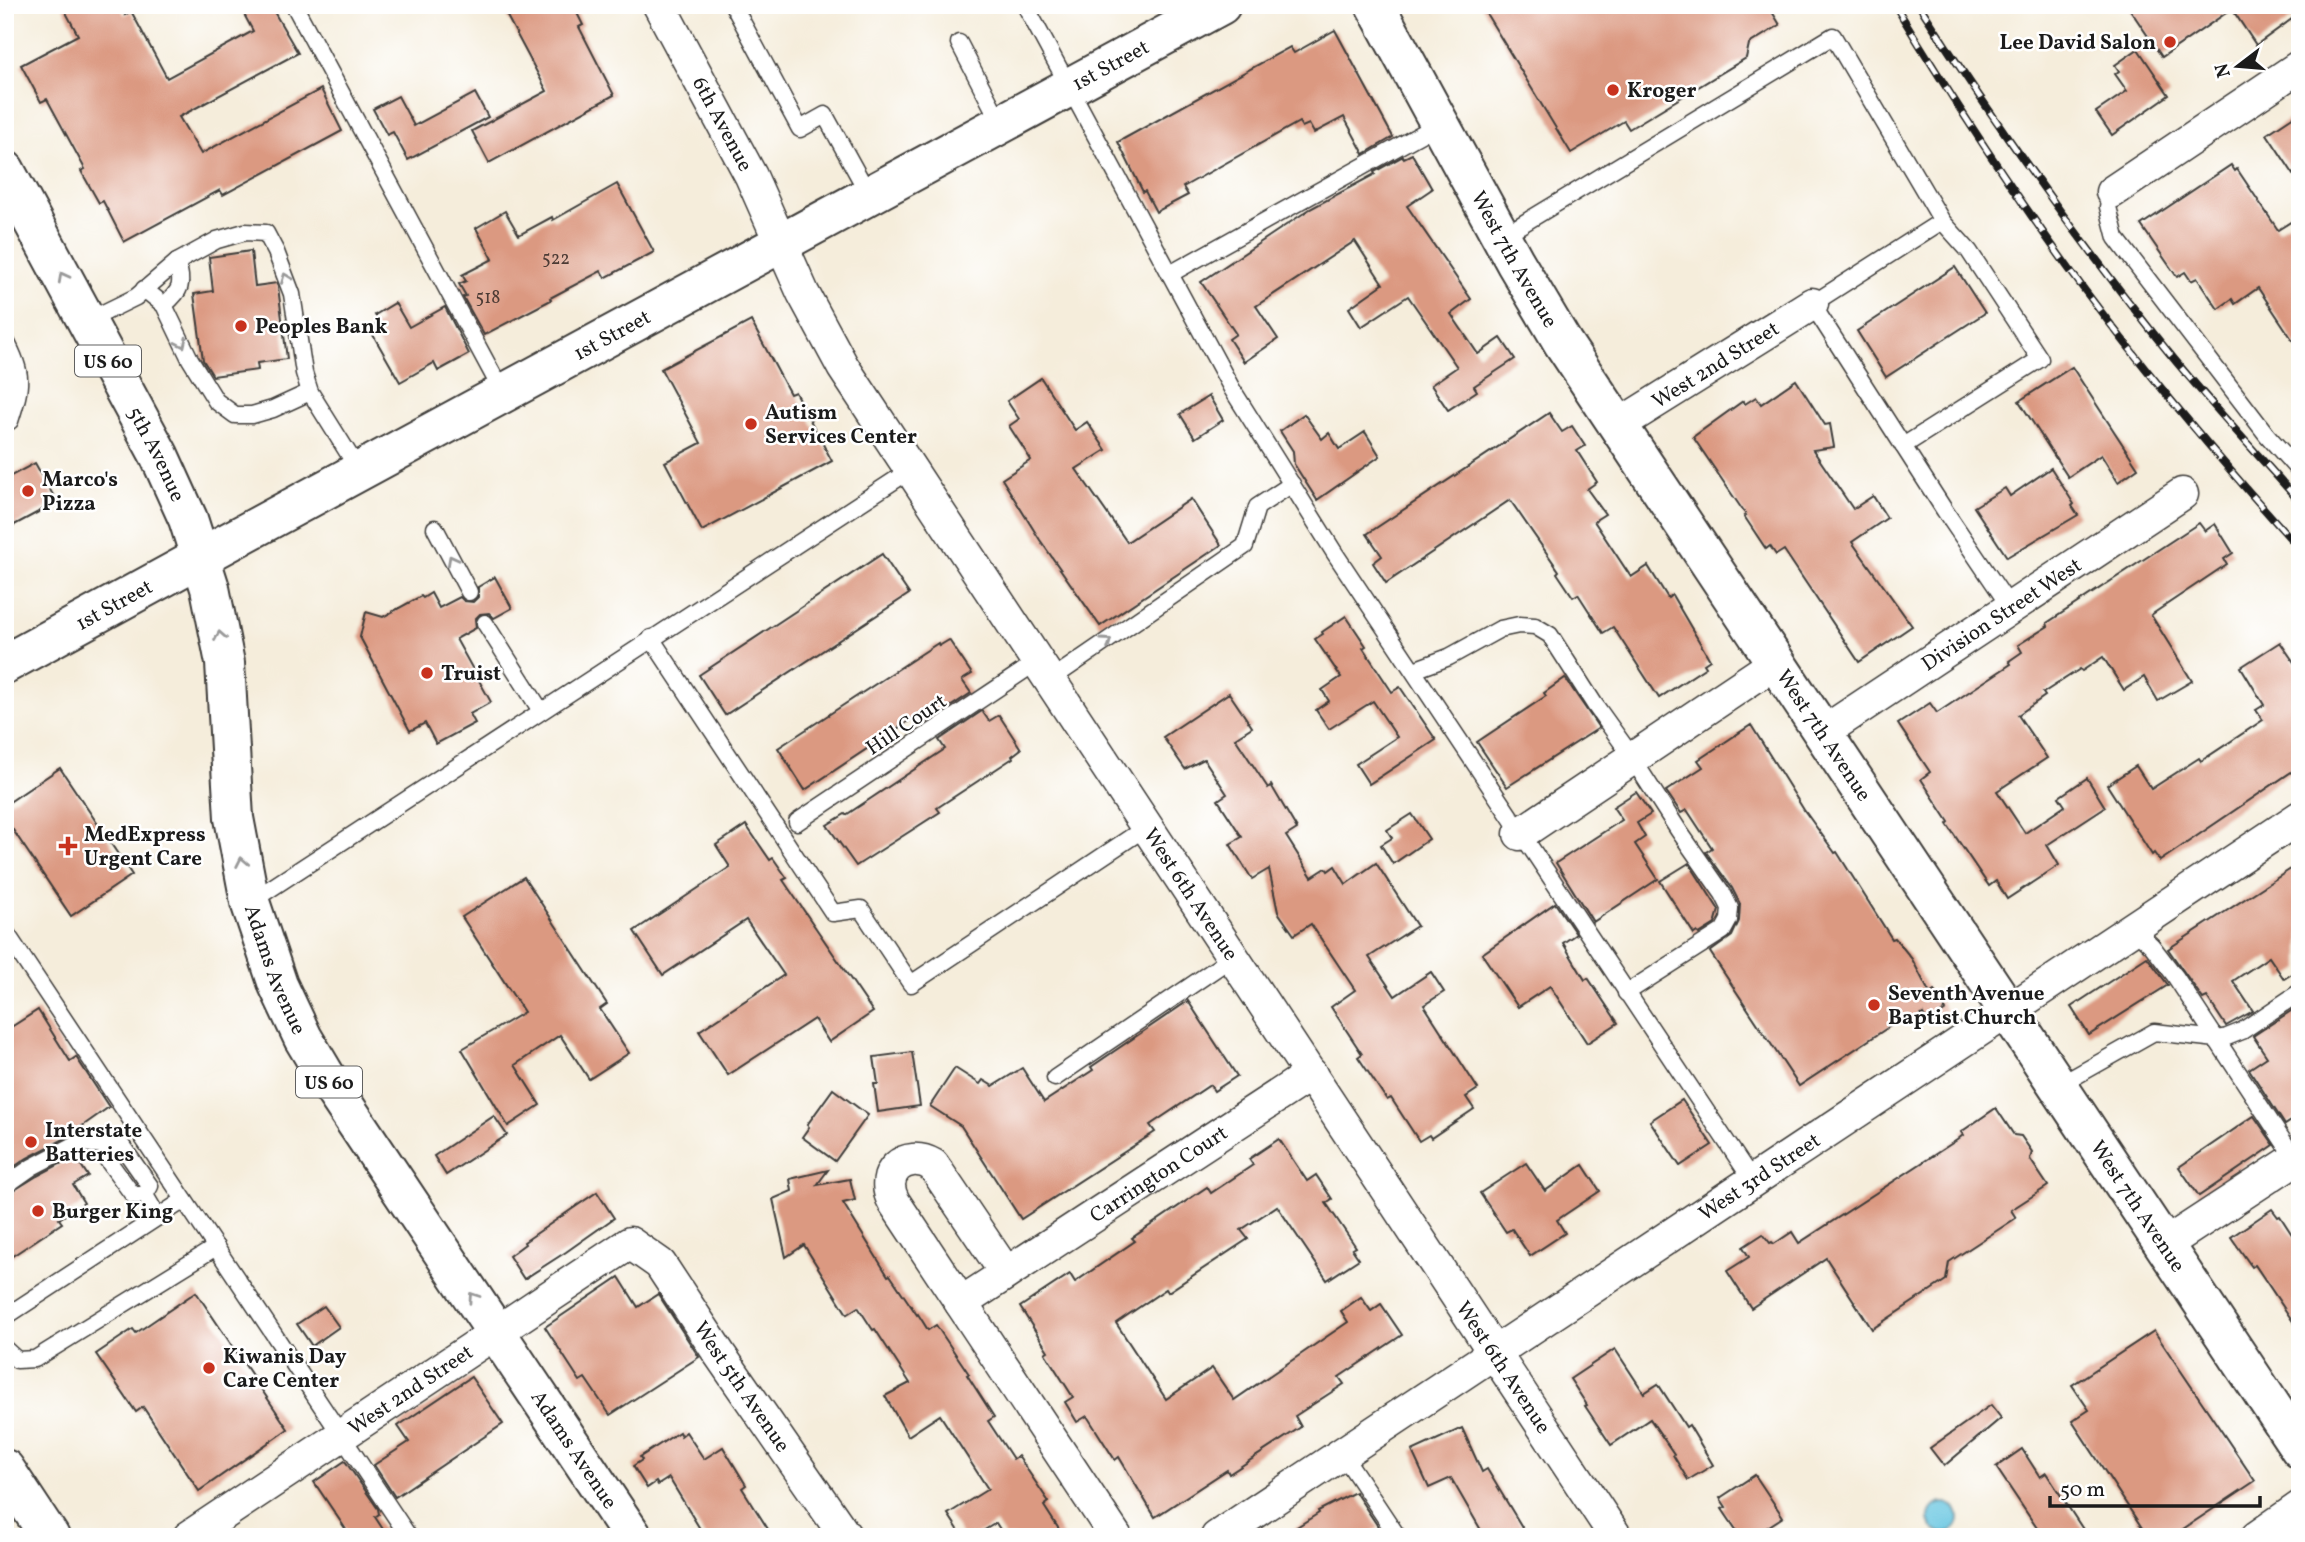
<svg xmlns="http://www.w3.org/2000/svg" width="2305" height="1542" font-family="Vollkorn,serif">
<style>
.water{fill:#61c3df;stroke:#3e707e;stroke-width:2}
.building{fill:#db9981}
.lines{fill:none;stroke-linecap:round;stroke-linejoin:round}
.service-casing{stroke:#3d3b39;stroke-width:19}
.minor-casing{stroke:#3d3b39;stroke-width:35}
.tertiary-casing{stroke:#3d3b39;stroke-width:42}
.primary-casing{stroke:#3d3b39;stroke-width:42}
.service{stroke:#fff;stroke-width:16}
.minor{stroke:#fff;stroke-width:32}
.tertiary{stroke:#fff;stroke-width:38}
.primary{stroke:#fff;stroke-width:38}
.rail-casing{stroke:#1c1c1c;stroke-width:8}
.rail{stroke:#fff;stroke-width:5;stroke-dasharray:16;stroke-linecap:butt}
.oneway{stroke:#999}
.poi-dot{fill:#c8321e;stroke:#fff;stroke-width:2.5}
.labels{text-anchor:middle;stroke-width:5;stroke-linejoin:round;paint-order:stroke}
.number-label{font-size:18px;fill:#4c3b35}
.shield{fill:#fff;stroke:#606060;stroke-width:2}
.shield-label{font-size:19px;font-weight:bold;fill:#1c1c1c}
.poi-label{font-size:21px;font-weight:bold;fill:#1c1c1c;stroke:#fff;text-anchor:start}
.street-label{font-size:21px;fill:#1c1c1c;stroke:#fff}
</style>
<rect width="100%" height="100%" fill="#fff"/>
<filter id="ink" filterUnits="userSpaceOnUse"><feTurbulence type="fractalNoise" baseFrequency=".0143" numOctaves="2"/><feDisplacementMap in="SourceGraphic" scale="14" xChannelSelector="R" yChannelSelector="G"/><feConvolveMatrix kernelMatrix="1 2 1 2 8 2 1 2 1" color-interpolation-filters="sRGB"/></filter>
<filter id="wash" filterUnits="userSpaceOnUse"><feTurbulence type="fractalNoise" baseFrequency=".00686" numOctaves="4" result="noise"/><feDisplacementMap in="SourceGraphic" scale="28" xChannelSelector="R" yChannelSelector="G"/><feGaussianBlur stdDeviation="1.57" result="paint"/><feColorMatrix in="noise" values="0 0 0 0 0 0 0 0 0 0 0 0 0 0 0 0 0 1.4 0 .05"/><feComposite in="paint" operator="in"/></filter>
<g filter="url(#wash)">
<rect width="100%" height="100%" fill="#f5eddb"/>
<circle class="water" cx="1944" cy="1518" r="15"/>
<g id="blocks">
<g class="building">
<path d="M62,5h57l6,10 6,-4 36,67 86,-47 -14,-26h31l28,48 -119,64 22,37 120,-65 21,42 -119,64 -3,-5 -96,52 -21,-41 -4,2 -18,-32 4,-2 -38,-70 -6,3 -20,-37 57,-30z"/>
<path d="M501,5h72l10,20 -4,2 35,68 -125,68 -17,-32 75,-40z"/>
<path d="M1481,5h287l12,20 -31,19 -3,14 -117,71 -5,-8 -53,32z"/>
<path d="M2127,5h173v8l-44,32 -24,-36 -70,48z"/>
<path d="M1335,30l58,107 -29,17 -20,-37 -30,16 -5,-9 -7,3 -3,-5 -116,65 5,8 -32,17 -11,-21 -2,1 -25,-50 172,-95 4,6z"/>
<path d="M2138,49l31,46 -57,40 -16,-23 31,-21 -12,-17 4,-3 -4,-6z"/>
<path d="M475,93l13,24 -80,43 -15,-28 -6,3 -14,-26 25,-13 16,30z"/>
<path d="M2300,112v72l-33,-50z"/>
<path d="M1412,154l20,35 -25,17 64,93 -20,15 27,40 23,-16 14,21 -41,27 3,5 -29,19 -17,-25 26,-18 -49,-71 -47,31 -12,-19 34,-24 -28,-43 -99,65 22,33 -34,23 -15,-23 7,-5 -35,-52 109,-73 65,-35 -1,-2 29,-16 1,2z"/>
<path d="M2231,165l4,6 2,-2 41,61 22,-14v135l-42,-63 -23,16 -3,-5 -14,10 -21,-31 -6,3 -6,-9 -8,5 -36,-52z"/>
<path d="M617,184l37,68 -49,26 -4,-7 -51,27 1,2 -67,35 -21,-38 3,-1 -7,-12 7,-3 -4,-6 31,-16 -17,-31 29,-17 14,24 33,-18 1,3z"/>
<path d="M251,251l4,35 22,-3 1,4 9,72 -30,4 1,7 -45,6 -10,-16 -9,-66 19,-3 -4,-34z"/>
<path d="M1955,267l30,46 -99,64 -29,-46z"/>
<path d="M395,303l14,24 36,-20 24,47 -31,17 -4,-8 -34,19 -31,-54 11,-5 -5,-8z"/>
<path d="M751,321l39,73 5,-2 37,69 -130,70 -37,-69 36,-19 -40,-74z"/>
<path d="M2072,367l66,101 -20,14 -17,-27 -33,22 -49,-76z"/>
<path d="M1041,378l34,52 12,-8 19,28 -30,19 51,73 64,-43 30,46 -121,81 -60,-86 -38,-61 29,-19 -22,-34 10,-7 -12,-18z"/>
<path d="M1796,380l29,45 5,-1 4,23 -21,3 40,59 20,-13 14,22 -35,24 60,84 -53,36 -75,-112 -8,5 -6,-9 -4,3 -22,-33 2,-1 -53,-78 50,-36 2,3 11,-7 5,7z"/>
<path d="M1209,396l14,24 -28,18 -15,-24z"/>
<path d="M1549,413l13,19 10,-6 13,20 -8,5 20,31 -10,7 18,25 -11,7 37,56 17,-11 20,32 4,-3 38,65 -6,4 2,3 -47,31 -46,-71 -10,6 -25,-39 -5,3 -16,-24 2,-2 -49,-71 -124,83 -13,-20 9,-7 -15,-22z"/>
<path d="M1304,414l18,25 7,-6 10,16 26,-17 15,24 -63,44 -23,-36 -1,-13 -13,-20z"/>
<path d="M35,463l22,39 -52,28v-51z"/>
<path d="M2051,468l23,36 -2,2 6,9 -71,42 -33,-50 31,-19 5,8z"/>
<path d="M2199,523l6,8 10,-7 18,29 -9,6 3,5 -76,51 41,66 -34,20 -14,-24 -20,13 -21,-33 -21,14 -2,-2 -37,24 2,3 -27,19 29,43 -50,33 28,42 40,-27 -6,-9 28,-19 18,29 -58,38 12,20 -52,34 -11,-18 -7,5 -42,-62 2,-2 -28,-43 9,-7 -32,-48 32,-21 7,10 74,-49 -2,-3 13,-9 -4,-7 30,-19 -1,-3z"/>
<path d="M882,554l27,40 -184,121 -26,-40z"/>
<path d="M495,577l17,31 -18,10 -5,-5 -9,1 -5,5 1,9 -20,11 35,63 -21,12 5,9 -39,21 -11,-21 -15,8 -50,-94 6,-25 17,5 38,-21 2,2 8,-5 8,15 21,-11 4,4 9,1 5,-5v-10z"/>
<path d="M1346,616l20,30 -3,2 29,44 8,-5 36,53 -67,44 -13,-20 41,-27 -24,-36 -44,28 -13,-19 13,-9 -7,-11 19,-13 -26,-38 8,-5 -1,-2z"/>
<path d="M949,640l23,34 -10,6 9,13 -44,29 -6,-9 -116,77 -27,-42 160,-105 1,3z"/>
<path d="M2280,642l20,29v95l-140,95 -6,-8 -2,2 -45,-70 29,-19 15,23 48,-31 2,3 62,-41 -7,-10 8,-5 -23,-38z"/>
<path d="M1565,678l34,50 -92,59 -30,-45 69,-46 -2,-3z"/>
<path d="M1229,693l23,34 -17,11 33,50 3,-3 26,44 -11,7 26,41 14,-9 2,3 7,-5 11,18 30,-21 41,63 -48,31 26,39 36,-24 13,20 -20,13 54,84 -12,8 8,12 -43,29 -2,-3 -10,6 -28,-43 -4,2 -29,-43 4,-3 -31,-47 24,-17 -44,-66 -17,11 -16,-23 -9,-43 -17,10 -22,-35 12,-7 -24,-37 9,-6 -23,-35 -19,10 -22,-32z"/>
<path d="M982,711l7,10 10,-6 22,34 -9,7 1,2 -76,50 3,4 -84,54 -29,-41 18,-11 1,1 99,-66 -6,-9z"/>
<path d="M1751,725l53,85 31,43 2,-1 55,87 3,-1 17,21 18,35 4,-3 12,19 -18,12 -5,-8 -14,10 -5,-7 -105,69 -89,-134 22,-16 7,-15 1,-17 -8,-16 -26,-36 6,-4 -25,-38 -6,3 -15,-22 37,-24 -5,-7z"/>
<path d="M60,768l72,107 -61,41 -66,-98v-13z"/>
<path d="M1636,792l15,22 -14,9 8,14 -10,7 23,35 -65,43 -37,-59 66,-43 -9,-13z"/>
<path d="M1412,814l17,25 -36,25 -12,-19 11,-7 -5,-8z"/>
<path d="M746,825l24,35 3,-2 14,20 -4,2 90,132 -44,30 -15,-23 -86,56 -29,-44 85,-56 -38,-55 -83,55 -29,-44 96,-64 -14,-22z"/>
<path d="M1689,863l30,47 -4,14 -16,10 -2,-2 -3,2 -34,-53z"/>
<path d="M2300,863v106l-16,10 -15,-22 -36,24 20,30 -27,15 -19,-29 -4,2 -35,-50z"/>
<path d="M524,877l83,127 -7,5 29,44 -40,26 -29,-44 -45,30 25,40 -32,21 -46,-77 62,-37 -62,-95z"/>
<path d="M1555,903l21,31 -13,9 22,37 3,-2 30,45 -31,20 -37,-57 -32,21 -36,-53z"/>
<path d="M2147,957l21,28 -79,50 -18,-28z"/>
<path d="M1188,1001l49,75 -23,15 -4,-6 -60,40 5,7 -134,87 -60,-93 -31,-20 25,-38 25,16 3,-4 10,6 29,-18 22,34 49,-32 -2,-3z"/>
<path d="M2300,1005v110l-15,10 -36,-56 18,-12 -14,-21z"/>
<path d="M38,1010l32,51 6,-4 33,50 -45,32 -37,19 -22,15v-142z"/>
<path d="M912,1052l8,54 -42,6 -4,-28h4l-4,-27z"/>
<path d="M833,1089l35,26 -33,46 -33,-24 7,-10 -2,-2z"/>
<path d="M1682,1100l30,45 -32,21 -30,-45z"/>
<path d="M1996,1108l18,27 7,1 11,16 -2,7 18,27 -37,24 5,8 -67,44 -3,18 -74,49 -46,-71 -75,50 -24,-37 22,-14 -6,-10 20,-13 7,9 2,-1 2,2 18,-12 7,11 158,-103 6,-5 -2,-3z"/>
<path d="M494,1116l13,19 -61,40 -12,-19z"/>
<path d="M2254,1116l20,29 -75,51 -20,-29z"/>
<path d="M1279,1139l28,42 9,-6 16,24 -6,4 30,44 -4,2 7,10 -32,21 -50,-74 -36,24 7,9 -80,53 -2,-3 -50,34 50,76 46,-31 22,32 114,-78 -7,-11 20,-14 10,14 10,-7 21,31 -63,42 5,7 -49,32 6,11 -72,47 -2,-4 -72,47 -36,-60 -4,3 -28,-44 -10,6 -12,-20 8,-5 -28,-44 3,-2 -28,-44 50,-33 5,8 60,-41 -3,-3 75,-51 4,6 42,-28 -4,-6z"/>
<path d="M75,1156l13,20 -15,9 11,18 -25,16 3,4 -57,38v-65l32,-20z"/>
<path d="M1526,1163l19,28 38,-26 17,26 -43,29 8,13 -35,23 -18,-27 -6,3 -26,-39z"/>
<path d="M828,1170l-11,15 33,-6 5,21 -12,3 45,73 2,-1 27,40 1,-1 10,16 8,-5 33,49 -2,1 27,42 -6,4 25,38 5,-3 31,46 -5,4 20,31h-59l-9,-14 -23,14h-10l-15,-23 40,-25 -48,-74 -32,21 -23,-40 25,-13 -35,-54 -2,1 -15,-23 -11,7 -43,-69 -18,12 -13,-58 19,-8 -2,-12z"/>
<path d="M597,1192l17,26 -48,34 -42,27 -15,-23 16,-12 -1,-2z"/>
<path d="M2272,1209l6,8 2,-1 20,31v85l-45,-67 -3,2 -21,-30z"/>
<path d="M619,1277l19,30 20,-13 41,63 -89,58 -25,-37 -5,3 -35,-54z"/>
<path d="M196,1292l92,137 -89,62 -56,-84 -7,5 -40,-58 37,-25 3,4z"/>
<path d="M324,1306l15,21 -27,19 -15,-22z"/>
<path d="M2154,1331l101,150 -84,56h-23l-76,-116 17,-11 -17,-25z"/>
<path d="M1615,1349l29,44 14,-9 28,43 3,-2 24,40 -25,15 -15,-25 1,-1 -24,-35 -39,26 -26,-39 2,-1 -17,-26z"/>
<path d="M471,1377l32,47 -108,73 -21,-32 35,-23 -11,-16z"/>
<path d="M1991,1405l10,13 -57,48 -14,-18z"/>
<path d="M1462,1428l20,44 5,-3 41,68h-43l-34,-59 -22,10 -17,-37z"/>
<path d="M679,1432l2,4 5,-4 18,27 19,-12 23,38 -4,3 31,49h-68l-36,-59 -11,7 -2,-3 -9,6 -14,-22 9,-6 -2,-3z"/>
<path d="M2022,1449l18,28 6,-4 42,64h-45l-47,-70z"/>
<path d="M345,1461l33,48 1,5 -4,3 13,20h-37l-37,-55z"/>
<path d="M1755,1475l28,42 -31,20h-11l-19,-28 4,-2 -6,-9z"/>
<path d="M1355,1492l24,36 -17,9h-81l38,-24 -1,-2z"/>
</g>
</g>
</g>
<g filter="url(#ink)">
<use href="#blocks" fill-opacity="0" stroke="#3d3b39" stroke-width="2"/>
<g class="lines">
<g class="service-casing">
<g id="service">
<path d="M294,5l210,390"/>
<path d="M733,5l67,124 25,-14 44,80"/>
<path d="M1025,5l207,384 102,163 418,628"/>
<path d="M959,43l42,81"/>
<path d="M2112,192l-4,15 8,31 151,197 33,37"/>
<path d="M1501,237l332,-201 109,185 -130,83 133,207 65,96"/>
<path d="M1170,274l269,-150"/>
<path d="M144,289l20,16 26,54 26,42 19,14h17l21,-6 37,-17"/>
<path d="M164,305c18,-15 19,-20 13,-43"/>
<path d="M87,321l49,-24 41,-35 40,-22 28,-8 21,1 10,19 16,42 12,79 6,19 50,80"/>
<path d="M5,339c19,35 17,45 5,82"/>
<path d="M1903,446l137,-87 -71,-108 -27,-30"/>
<path d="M435,528l34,64"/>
<path d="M485,623l56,88"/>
<path d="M651,638l182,275 28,-4 50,75 237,-158"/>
<path d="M1414,670l35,-13 51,-28 19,-4 16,1 15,9 45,70 30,42 54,84 44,63 7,14 -1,12 -6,11 -97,62"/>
<path d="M1050,680l195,-134 12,-39 35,-23"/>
<path d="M797,822l241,-161"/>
<path d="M250,902l662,-433"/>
<path d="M2133,928l19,18 23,30 120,183"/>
<path d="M5,931l404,606"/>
<path d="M1055,1078l178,-121"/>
<path d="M2058,1086l96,-54 63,7 10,-2 15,-6 58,-39"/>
<path d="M108,1144l-2,14 27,37h12"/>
<path d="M5,1186l27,-19 46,-24 44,3 28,40 -5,9 13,22"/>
<path d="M5,1317l179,-117"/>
<path d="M5,1349l12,11 18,-1 181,-112"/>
<path d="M1342,1453l56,84"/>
</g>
</g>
<g class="minor-casing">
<g id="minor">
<path id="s1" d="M659,5l92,171 52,117 40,74 773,1170"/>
<path d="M2112,192l188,-126"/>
<path id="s2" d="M1617,426l195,-122"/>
<path id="s3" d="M1822,733l360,-239"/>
<path d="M1520,834l255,-171"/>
<path d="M2164,1245l136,-89"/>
<path d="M1006,1273l-73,-108c-28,-16 -55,8 -39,37l222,335"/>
<path id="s4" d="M961,1303l350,-229"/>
<path id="s5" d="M189,1537l441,-294 30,21 60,91 126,182"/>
<path id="s6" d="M1217,1537l1083,-720"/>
<path d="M2257,1537l43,-30"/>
</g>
</g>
<g class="tertiary-casing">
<g id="tertiary">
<path id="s7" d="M1375,5l140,257 48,81 737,1106"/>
<path id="s8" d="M201,557l1020,-552"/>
</g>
</g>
<g class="primary-casing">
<g id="primary">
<path id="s9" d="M5,170l154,285 29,64 22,69 15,75 9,155 16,84 28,83 25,53 31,52 299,447"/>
<path id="s10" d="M5,664l196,-107"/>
<path d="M5,1469l45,68"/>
</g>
</g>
<use href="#service" class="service"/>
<use href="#minor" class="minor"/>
<use href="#tertiary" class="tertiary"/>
<use href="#primary" class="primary"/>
<g class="rail-casing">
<g id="rail">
<path d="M1895,5c59,97 121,192 188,283 68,91 141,177 217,261"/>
<path d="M1919,5c74,115 153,226 238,333 45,57 95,110 143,164"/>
</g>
</g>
<use href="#rail" class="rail"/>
</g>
<defs><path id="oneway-chevron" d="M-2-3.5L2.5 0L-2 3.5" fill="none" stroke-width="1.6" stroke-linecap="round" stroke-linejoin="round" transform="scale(1.75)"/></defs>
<g class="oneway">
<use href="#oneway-chevron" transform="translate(63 277) rotate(-118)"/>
<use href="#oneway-chevron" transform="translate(286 278) rotate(-111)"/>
<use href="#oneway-chevron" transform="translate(182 343) rotate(65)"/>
<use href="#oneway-chevron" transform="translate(452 560) rotate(-118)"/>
<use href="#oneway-chevron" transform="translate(220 636) rotate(-100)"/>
<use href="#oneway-chevron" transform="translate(1107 642) rotate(-35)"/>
<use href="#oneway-chevron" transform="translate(242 862) rotate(-101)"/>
<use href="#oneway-chevron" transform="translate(473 1297) rotate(-124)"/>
</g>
</g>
<g class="poi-dot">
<circle cx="2170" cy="42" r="7"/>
<circle cx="1613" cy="90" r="7"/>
<circle cx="241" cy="326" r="7"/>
<circle cx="751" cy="424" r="7"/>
<circle cx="28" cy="491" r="7"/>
<circle cx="427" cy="673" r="7"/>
<path d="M64.5 835.5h7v7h7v7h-7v7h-7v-7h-7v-7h7z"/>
<circle cx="1874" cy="1005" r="7"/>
<circle cx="31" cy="1142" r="7"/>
<circle cx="38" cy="1211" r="7"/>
<circle cx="209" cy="1368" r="7"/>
</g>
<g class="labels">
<g class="number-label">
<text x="556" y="264">522</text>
<text x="488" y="303">518</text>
</g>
<g class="shield">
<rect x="75" y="345.5" width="66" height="31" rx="5"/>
<rect x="296" y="1066.5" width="66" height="31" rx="5"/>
</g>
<g class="shield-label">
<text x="108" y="368">US 60</text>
<text x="329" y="1089">US 60</text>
</g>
<g class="poi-label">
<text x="2156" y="49" text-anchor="end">Lee David Salon</text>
<text x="1627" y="97">Kroger</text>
<text x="255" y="333">Peoples Bank</text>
<text x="765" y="419">Autism<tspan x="765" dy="24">Services Center</tspan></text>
<text x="42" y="486">Marco's<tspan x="42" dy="24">Pizza</tspan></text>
<text x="441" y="680">Truist</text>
<text x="84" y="841">MedExpress<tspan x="84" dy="24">Urgent Care</tspan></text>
<text x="1888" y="1000">Seventh Avenue<tspan x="1888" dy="24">Baptist Church</tspan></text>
<text x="45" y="1137">Interstate<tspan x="45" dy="24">Batteries</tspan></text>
<text x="52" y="1218">Burger King</text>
<text x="223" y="1363">Kiwanis Day<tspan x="223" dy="24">Care Center</tspan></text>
</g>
<g class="street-label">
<text dy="7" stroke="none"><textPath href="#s8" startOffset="1034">1st Street</textPath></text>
<text dy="7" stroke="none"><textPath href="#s1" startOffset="135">6th Avenue</textPath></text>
<text dy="7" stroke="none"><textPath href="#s7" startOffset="290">West 7th Avenue</textPath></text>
<text dy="7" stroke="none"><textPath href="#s8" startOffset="467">1st Street</textPath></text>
<text dy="7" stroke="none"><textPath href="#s2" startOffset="116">West 2nd Street</textPath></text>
<text dy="7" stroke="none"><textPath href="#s9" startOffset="322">5th Avenue</textPath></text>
<text dy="7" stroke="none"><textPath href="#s10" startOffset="124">1st Street</textPath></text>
<text dy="7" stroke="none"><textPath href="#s3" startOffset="215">Division Street West</textPath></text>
<text transform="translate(906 724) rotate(-34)" y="7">Hill Court</text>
<text dy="7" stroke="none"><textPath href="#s7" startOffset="858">West 7th Avenue</textPath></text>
<text dy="7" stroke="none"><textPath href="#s1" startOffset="1038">West 6th Avenue</textPath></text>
<text dy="7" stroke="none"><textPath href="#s9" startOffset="856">Adams Avenue</textPath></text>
<text dy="7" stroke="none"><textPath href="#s4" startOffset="236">Carrington Court</textPath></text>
<text dy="7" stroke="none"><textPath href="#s6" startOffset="651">West 3rd Street</textPath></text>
<text dy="7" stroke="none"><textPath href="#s7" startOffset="1424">West 7th Avenue</textPath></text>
<text dy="7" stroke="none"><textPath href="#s1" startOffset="1605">West 6th Avenue</textPath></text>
<text dy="7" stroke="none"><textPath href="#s5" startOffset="714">West 5th Avenue</textPath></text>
<text dy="7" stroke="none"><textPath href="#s5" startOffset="266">West 2nd Street</textPath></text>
<text dy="7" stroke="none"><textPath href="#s9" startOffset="1423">Adams Avenue</textPath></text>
</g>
</g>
<rect width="2305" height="1542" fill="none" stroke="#fff" stroke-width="28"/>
<g transform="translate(2238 66) rotate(254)" stroke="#ffffff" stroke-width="5" paint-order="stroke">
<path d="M0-5L12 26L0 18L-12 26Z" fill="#1c1c1c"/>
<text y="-10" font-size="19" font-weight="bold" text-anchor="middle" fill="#1c1c1c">N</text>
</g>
<path d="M2050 1496v10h210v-10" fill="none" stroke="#1c1c1c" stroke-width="3.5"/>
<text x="2060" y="1496" font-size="21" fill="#1c1c1c" stroke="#ffffff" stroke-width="5" paint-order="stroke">50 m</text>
</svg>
